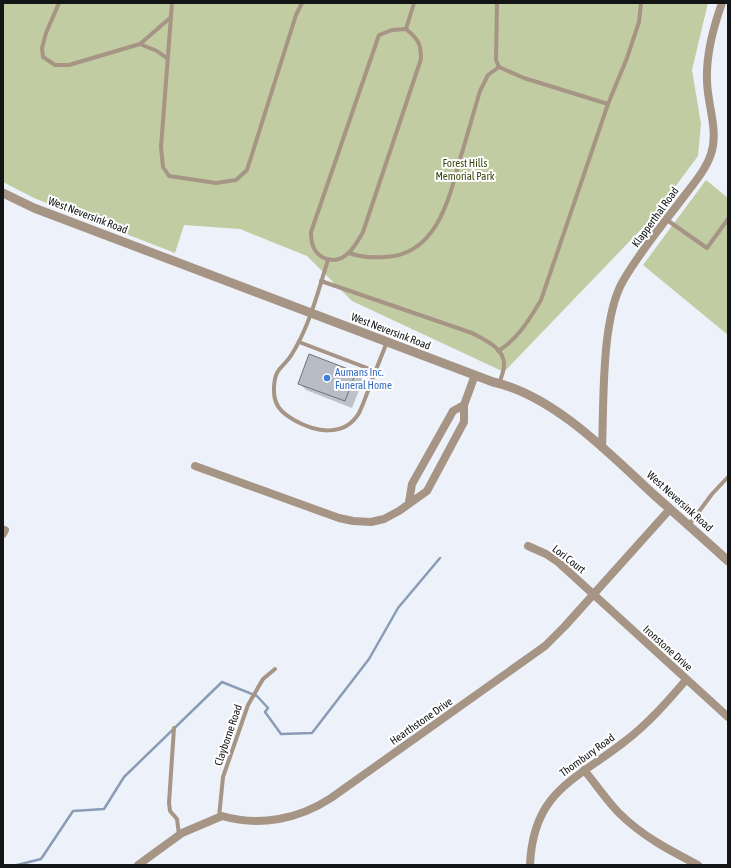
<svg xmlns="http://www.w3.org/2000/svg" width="731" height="868" font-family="'Asap Condensed',sans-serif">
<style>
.green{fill:#c1cca3}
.shadow{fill:#0003}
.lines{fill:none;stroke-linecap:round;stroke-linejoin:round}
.stream{stroke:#8a9cb5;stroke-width:2.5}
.building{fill:#b8bcc4;stroke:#6e7279}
.service{stroke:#a69585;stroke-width:4}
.minor{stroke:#a69585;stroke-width:8}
.tertiary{stroke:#a69585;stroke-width:9}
.shop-dot{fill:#3f7fe0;stroke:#fff;stroke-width:1.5}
.labels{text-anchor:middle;stroke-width:4;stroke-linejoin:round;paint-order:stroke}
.park-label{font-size:11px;fill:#3b460d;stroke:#fff}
.street-label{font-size:11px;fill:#121416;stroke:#fff}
.shop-label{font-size:11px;fill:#366cbe;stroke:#fff;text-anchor:start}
</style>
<rect width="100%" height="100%" fill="#edf2fa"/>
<g class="green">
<path d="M3,3h705l-16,67 9,54 -3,32 -46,62 -148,154 -152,-71 -45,-45 -67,-27 -56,-4 -9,28 -141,-55 -31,-16z"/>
<path d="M706,180l22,18v137l-85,-70z"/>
</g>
<path class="shadow" d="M310,355l46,17 7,8 -11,28 -46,-18 -7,-7z"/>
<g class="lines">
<path class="stream" d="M17,865l24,-6 32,-48 31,-2 20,-32 98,-95 35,14 11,12 -3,4 16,22 31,-1 57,-74 29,-51 42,-50"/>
</g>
<path class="building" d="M309,354l47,18 -11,29 -47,-17z"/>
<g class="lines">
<g class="service">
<path d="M59,3l-13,30 -4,15 1,9 12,8h14l71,-21 30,-26"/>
<path d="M172,3l-11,144 2,20 6,9 47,7 20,-3 11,-10 49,-155 6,-12"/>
<path d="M497,3l-1,57 3,7 25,11 84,26"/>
<path d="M406,29c12,10 15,14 15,30l-58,173c-8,15 -21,36 -41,25 -9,-6 -11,-14 -11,-25l68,-197 13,-5z"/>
<path d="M406,29l8,-26"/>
<path d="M140,44l17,7 11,8"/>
<path d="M667,220l40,28 21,-29"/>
<path d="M349,253c11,4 23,5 36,4 51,-2 64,-57 75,-98 7,-22 13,-45 20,-68l8,-16 11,-8"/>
<path d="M328,260c-10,31 -18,65 -36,94 -8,14 -17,12 -18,33 -1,17 6,25 20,33 21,12 50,18 65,-7 4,-8 7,-17 10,-25 6,-16 12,-31 18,-46"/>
<path d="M321,281l151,52c12,7 33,15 32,32 0,6 -3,13 -5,19"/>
<path d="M299,342l76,29"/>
<path d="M498,351c20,-12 31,-31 43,-51l67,-196 19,-46 12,-36 2,-19"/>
<path d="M689,525l23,-31 16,-17"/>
<path d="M174,728l-5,75 1,8 7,8 2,16"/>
<path d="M219,817l4,-40 25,-72 15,-26 12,-10"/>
</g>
<g class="minor">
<path d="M464,405l11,-30"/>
<path d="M602,447c2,-45 -1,-128 21,-166 18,-31 41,-58 62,-86 10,-13 21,-26 26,-41 8,-24 -4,-50 -4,-74 -1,-27 6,-52 15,-77"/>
<path d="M195,466l144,52 14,3 18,1 13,-3 15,-8 28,-20 37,-69v-17l-11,6 -41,73 -3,18"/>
<path d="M3,534l2,-4"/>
<path d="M528,546l18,8 12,8 170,155"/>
<path d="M584,770c12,14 22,30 35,43 23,23 50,37 79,52"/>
<path d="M138,865l44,-32 40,-17c38,11 77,3 109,-18l214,-152 20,-20 105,-117"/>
<path d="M530,865c3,-73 44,-84 94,-123 24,-18 43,-40 62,-62"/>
</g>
<path class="tertiary" d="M3,193l31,15 459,174c60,13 116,71 160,112 25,22 50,44 75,67"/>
</g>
<circle class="shop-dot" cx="327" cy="378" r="4"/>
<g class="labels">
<g class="park-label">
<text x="465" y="167">Forest Hills<tspan x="465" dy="13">Memorial Park</tspan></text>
</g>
<g class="street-label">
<text transform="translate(88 215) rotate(21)" y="4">West Neversink Road</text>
<text transform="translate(655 217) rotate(-54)" y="4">Klapperthal Road</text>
<text transform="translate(391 331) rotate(21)" y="4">West Neversink Road</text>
<text transform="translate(680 501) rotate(42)" y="4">West Neversink Road</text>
<text transform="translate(569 559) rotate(38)" y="4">Lori Court</text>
<text transform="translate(668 648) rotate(42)" y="4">Ironstone Drive</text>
<text transform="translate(421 721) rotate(-35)" y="4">Hearthstone Drive</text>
<text transform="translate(228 735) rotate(-71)" y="4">Clayborne Road</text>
<text transform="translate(587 755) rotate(-36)" y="4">Thornbury Road</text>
</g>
<g class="shop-label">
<text x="335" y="376">Aumans Inc.<tspan x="335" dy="13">Funeral Home</tspan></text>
</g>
</g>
<rect width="731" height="868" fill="none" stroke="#121416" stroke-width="8"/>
</svg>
